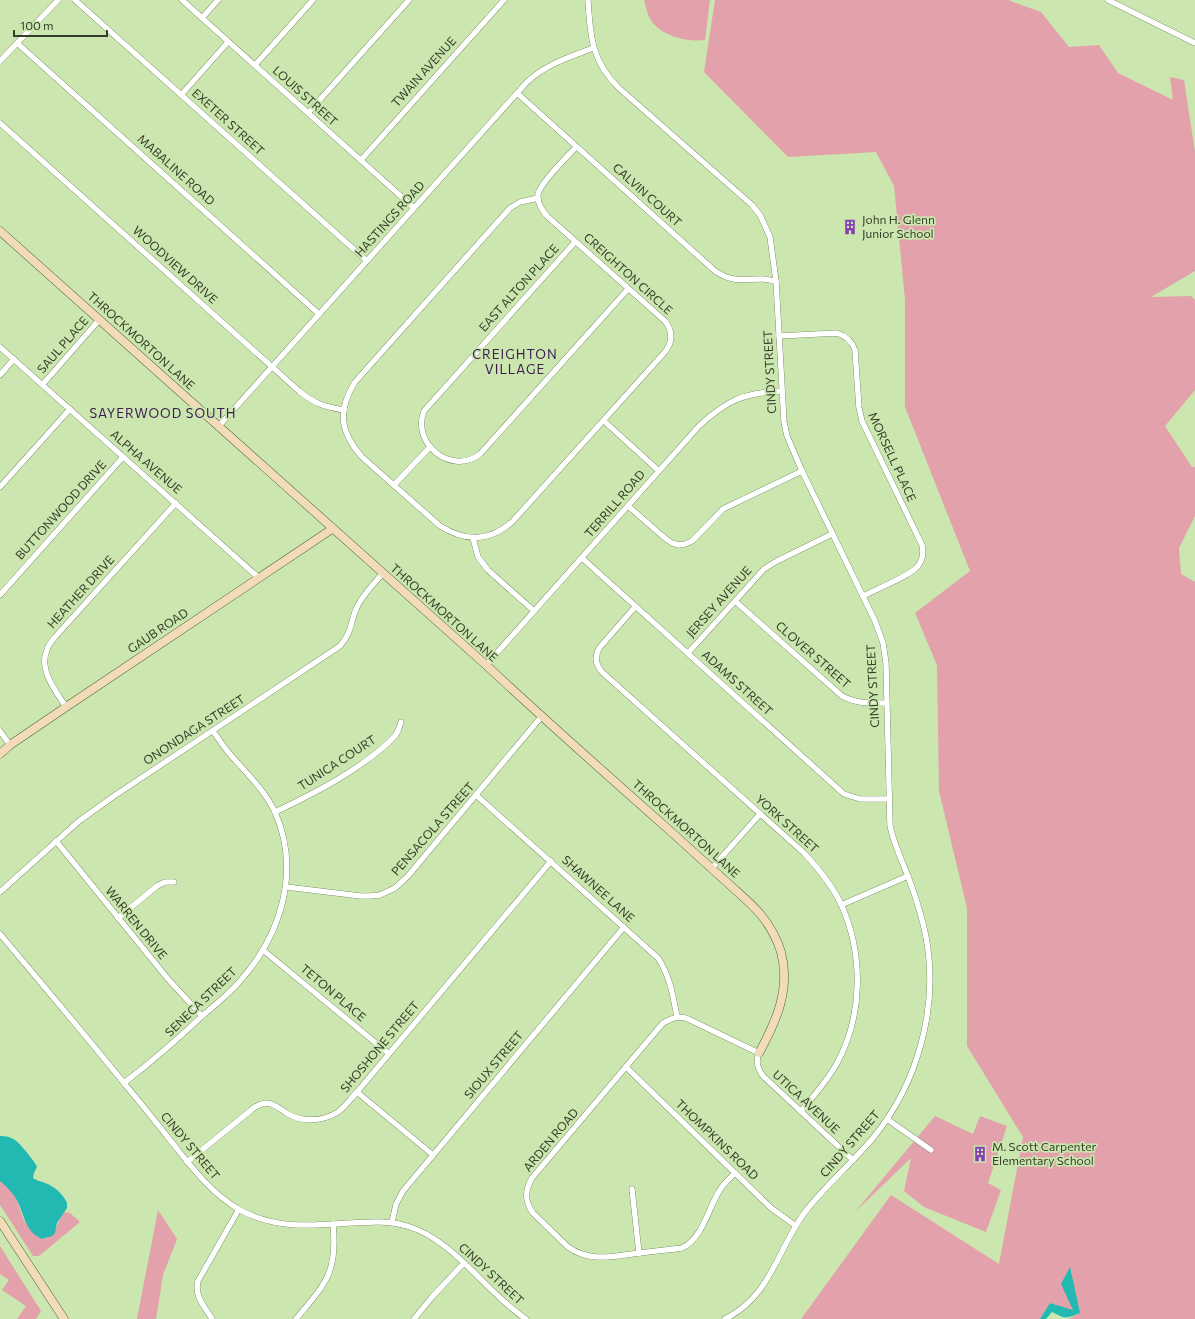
<svg xmlns="http://www.w3.org/2000/svg" width="1195" height="1319" font-family="Commissioner,sans-serif">
<style>
.green{fill:#e3a1ab}
.water{fill:#21b9b1}
.lines{fill:none;stroke-linecap:round;stroke-linejoin:round}
.street-casing{stroke:#4e6533;stroke-width:6}
.secondary-casing{stroke:#4e6533;stroke-width:9}
.street{stroke:#fff;stroke-width:5.5}
.secondary{stroke:#f2dbb8;stroke-width:8}
.labels{text-anchor:middle;stroke-width:3.5;stroke-linejoin:round;paint-order:stroke}
.street-label{font-size:12px;fill:#35402a;stroke:#cbe6af}
.poi-label{font-size:12px;fill:#35402a;stroke:#cbe6af;text-anchor:start}
.neighbourhood-label{font-size:13px;letter-spacing:1px;fill:#3c1b52;stroke:#cbe6af}
</style>
<rect width="100%" height="100%" fill="#cbe6af"/>
<g class="green">
<path d="M644,0h66l-5,40c-17,2 -41,-3 -52,-17 -5,-6 -7,-15 -9,-23z"/>
<path d="M715,0h293l33,12 28,35 30,-2 19,28 55,27 -3,-23 14,3 11,72v119l-44,26 40,-1 4,4v90l-30,36 27,41h3v49l-16,32 2,26 14,8v737h-127l12,-6 -30,-10 -10,16h-239l90,-124 108,69 24,-127 -56,-91v-138l-28,-117 -2,-126 -22,-52 55,-42 -65,-164v-107l-11,-114 -18,-34 -88,5 -84,-85z"/>
<path d="M935,1116l38,18 7,-18 27,10 -19,57 13,7 -15,42 -62,-25 -20,-16 7,-33 -56,54z"/>
<path d="M0,1181l10,8 6,9 8,23 14,16 5,2c16,-5 12,-15 21,-27l6,1 10,9 -41,34h-6l-33,-51z"/>
<path d="M158,1210l19,29 -14,36 -7,44h-19z"/>
<path d="M0,1246l41,65 -5,8h-19l9,-13 -24,-16 7,-10 -9,-6z"/>
</g>
<g class="water">
<path d="M0,1136c14,-1 20,8 28,18 3,4 7,8 9,13l-3,6 -1,5c4,3 8,3 12,5 9,3 18,11 22,20v5l-10,15 -2,10 -3,3 -10,3c-19,-9 -17,-26 -27,-42 -4,-6 -9,-11 -15,-16z"/>
<path d="M1070,1267l10,46c-15,6 -14,6 -28,-1l-6,7h-6l10,-16 23,7 -12,-26z"/>
</g>
<g class="lines">
<g class="street-casing">
<g id="street">
<path d="M75,0l292,261"/>
<path d="M182,0l232,208"/>
<path d="M588,0c2,36 4,63 32,89l132,116 8,10 10,22 6,44 8,141 3,14 15,35 73,150 8,22 3,20 4,162c3,17 11,34 18,51 7,19 14,40 18,61 13,70 -8,146 -53,201 -22,26 -48,48 -68,74 -28,38 -34,84 -80,107"/>
<path d="M1108,0l87,43"/>
<path d="M202,18l16,-18"/>
<path d="M17,43l302,271"/>
<path d="M0,61l58,-61"/>
<path d="M255,65l58,-65"/>
<path d="M517,93l198,178c18,12 28,8 48,8 4,0 8,2 13,2"/>
<path d="M181,95l47,-53"/>
<path d="M308,113l101,-113"/>
<path d="M0,123l299,268c16,13 26,16 45,19"/>
<path d="M361,160l143,-160"/>
<path d="M538,198l-18,4 -10,6 -155,174c-18,29 -15,50 7,75l78,69c26,16 49,16 72,-4l152,-169c9,-10 9,-22 1,-32l-117,-104c-6,-6 -11,-15 -10,-23 3,-12 29,-37 38,-47"/>
<path d="M575,242l-151,169c-13,33 28,65 56,43l148,-165"/>
<path d="M779,336l58,-3c9,3 15,8 18,17l4,58 3,13 60,124c2,8 1,14 -4,21 -8,10 -42,23 -55,30"/>
<path d="M0,347l259,231"/>
<path d="M0,375l14,-16"/>
<path d="M43,384l56,-64"/>
<path d="M604,421l55,50"/>
<path d="M218,427l309,-345c19,-18 43,-25 66,-34"/>
<path d="M394,485l36,-38"/>
<path d="M0,487l70,-78"/>
<path d="M628,506l38,33 6,4 7,2 6,-1 7,-3 31,-32 79,-38"/>
<path d="M473,538l5,19 10,13 46,41"/>
<path d="M582,558l262,236 16,5h28"/>
<path d="M0,595l123,-138"/>
<path d="M735,601l107,95c15,8 28,7 44,7"/>
<path d="M635,607l-35,40c-6,9 -5,17 2,25l202,181c14,15 28,32 37,51 23,51 22,113 -5,161 -10,17 -22,31 -35,46"/>
<path d="M688,653l76,-84 13,-8 55,-27"/>
<path d="M486,665l213,-239c28,-26 44,-33 83,-35"/>
<path d="M66,707c-10,-16 -28,-37 -19,-57 1,-5 5,-9 8,-13l121,-134"/>
<path d="M0,731l10,14"/>
<path d="M476,795l182,163c12,18 15,38 19,59"/>
<path d="M275,812c40,-19 89,-44 120,-76l3,-5 3,-9"/>
<path d="M56,841l112,138 34,37"/>
<path d="M712,868l48,-54"/>
<path d="M286,887l75,9h9l10,-1 15,-7 13,-12 133,-159"/>
<path d="M0,892l79,-71 35,-25 226,-150c12,-14 10,-22 16,-37 6,-14 17,-24 26,-35"/>
<path d="M841,905l67,-29"/>
<path d="M118,918l39,-32 8,-4h9"/>
<path d="M0,934c43,51 86,102 128,154 16,19 31,38 46,57 20,25 38,49 66,65 35,19 71,16 109,13 19,-1 39,-3 58,3 48,14 78,66 119,93"/>
<path d="M263,950l125,103"/>
<path d="M626,1067l145,141 25,18"/>
<path d="M124,1083c27,-21 53,-43 78,-67 13,-11 27,-22 38,-35 41,-46 61,-110 35,-169 -11,-23 -30,-40 -46,-59 -6,-7 -11,-15 -16,-22"/>
<path d="M357,1092l76,63"/>
<path d="M887,1119l44,31"/>
<path d="M187,1162l63,-51c4,-4 10,-7 16,-8 9,0 15,7 22,11 16,9 35,7 50,-2 7,-5 13,-14 19,-20l194,-231"/>
<path d="M735,1173c-6,6 -13,12 -17,20 -10,17 -16,46 -36,55 -14,2 -28,3 -42,5 -25,3 -50,10 -72,-6l-35,-34c-9,-12 -8,-23 -1,-35l125,-148 6,-7 8,-4 6,-2 9,1 73,35c-4,9 -1,16 4,23l90,84"/>
<path d="M632,1189l7,64"/>
<path d="M392,1222l4,-18 7,-13 221,-264"/>
<path d="M212,1319c-7,-12 -18,-23 -14,-38l41,-72"/>
<path d="M296,1319c29,-35 42,-46 37,-95"/>
<path d="M414,1319l18,-22 32,-34"/>
</g>
</g>
<g class="secondary-casing">
<g id="secondary">
<path d="M0,231l486,434c60,56 121,110 182,164 21,19 42,38 63,57 10,9 21,18 30,29 9,11 16,24 20,37 10,37 -5,70 -22,101"/>
<path d="M0,754l10,-9 56,-38 266,-178"/>
<path d="M0,1221l64,98"/>
</g>
</g>
<use href="#street" class="street"/>
<use href="#secondary" class="secondary"/>
</g>
<defs>
<g id="building-bare" transform="scale(1.2)"><path d="M-4-6H4V6H1V3H-1V6H-4ZM-2.5-4.3h1.7v1.8h-1.7ZM.8-4.3h1.7v1.8H.8ZM-2.5-1h1.7V.8h-1.7ZM.8-1h1.7V.8H.8Z" fill="#8641b4" stroke="#cbe6af" stroke-width="2.5" paint-order="stroke"/></g>
</defs>
<g fill-rule="evenodd">
<use href="#building-bare" x="850" y="227"/>
<use href="#building-bare" x="980" y="1154"/>
</g>
<g class="labels">
<g class="street-label">
<text transform="translate(424 72) rotate(-48)" y="4">TWAIN AVENUE</text>
<text transform="translate(305 96) rotate(42)" y="4">LOUIS STREET</text>
<text transform="translate(228 122) rotate(42)" y="4">EXETER STREET</text>
<text transform="translate(176 170) rotate(42)" y="4">MABALINE ROAD</text>
<text transform="translate(647 195) rotate(42)" y="4">CALVIN COURT</text>
<text transform="translate(390 219) rotate(-48)" y="4">HASTINGS ROAD</text>
<text transform="translate(175 265) rotate(42)" y="4">WOODVIEW DRIVE</text>
<text transform="translate(628 274) rotate(42)" y="4">CREIGHTON CIRCLE</text>
<text transform="translate(519 288) rotate(-48)" y="4">EAST ALTON PLACE</text>
<text transform="translate(141 341) rotate(42)" y="4">THROCKMORTON LANE</text>
<text transform="translate(63 345) rotate(-49)" y="4">SAUL PLACE</text>
<text transform="translate(770 372) rotate(-93)" y="4">CINDY STREET</text>
<text transform="translate(892 457) rotate(65)" y="4">MORSELL PLACE</text>
<text transform="translate(146 462) rotate(41)" y="4">ALPHA AVENUE</text>
<text transform="translate(615 504) rotate(-49)" y="4">TERRILL ROAD</text>
<text transform="translate(61 510) rotate(-48)" y="4">BUTTONWOOD DRIVE</text>
<text transform="translate(81 592) rotate(-48)" y="4">HEATHER DRIVE</text>
<text transform="translate(719 602) rotate(-48)" y="4">JERSEY AVENUE</text>
<text transform="translate(444 613) rotate(42)" y="4">THROCKMORTON LANE</text>
<text transform="translate(158 631) rotate(-34)" y="4">GAUB ROAD</text>
<text transform="translate(813 655) rotate(41)" y="4">CLOVER STREET</text>
<text transform="translate(737 683) rotate(42)" y="4">ADAMS STREET</text>
<text transform="translate(873 686) rotate(-93)" y="4">CINDY STREET</text>
<text transform="translate(194 730) rotate(-33)" y="4">ONONDAGA STREET</text>
<text transform="translate(337 763) rotate(-33)" y="4">TUNICA COURT</text>
<text transform="translate(787 824) rotate(42)" y="4">YORK STREET</text>
<text transform="translate(433 829) rotate(-49)" y="4">PENSACOLA STREET</text>
<text transform="translate(686 829) rotate(42)" y="4">THROCKMORTON LANE</text>
<text transform="translate(598 889) rotate(42)" y="4">SHAWNEE LANE</text>
<text transform="translate(136 923) rotate(51)" y="4">WARREN DRIVE</text>
<text transform="translate(333 993) rotate(40)" y="4">TETON PLACE</text>
<text transform="translate(201 1002) rotate(-44)" y="4">SENECA STREET</text>
<text transform="translate(380 1047) rotate(-50)" y="4">SHOSHONE STREET</text>
<text transform="translate(494 1065) rotate(-50)" y="4">SIOUX STREET</text>
<text transform="translate(806 1102) rotate(43)" y="4">UTICA AVENUE</text>
<text transform="translate(551 1140) rotate(-50)" y="4">ARDEN ROAD</text>
<text transform="translate(717 1140) rotate(44)" y="4">THOMPKINS ROAD</text>
<text transform="translate(850 1144) rotate(-49)" y="4">CINDY STREET</text>
<text transform="translate(190 1146) rotate(50)" y="4">CINDY STREET</text>
<text transform="translate(491 1274) rotate(43)" y="4">CINDY STREET</text>
</g>
<g class="poi-label">
<text x="862" y="224">John H. Glenn<tspan x="862" dy="14">Junior School</tspan></text>
<text x="992" y="1151">M. Scott Carpenter<tspan x="992" dy="14">Elementary School</tspan></text>
</g>
<g class="neighbourhood-label">
<text x="515" y="359">CREIGHTON<tspan x="515" dy="15">VILLAGE</tspan></text>
<text x="163" y="418">SAYERWOOD SOUTH</text>
</g>
</g>
<path d="M14 30v6h93v-6" fill="none" stroke="#35402a" stroke-width="2"/>
<text x="20" y="30" font-size="12" fill="#35402a" stroke="#cbe6af" stroke-width="3" paint-order="stroke">100 m</text>
</svg>
